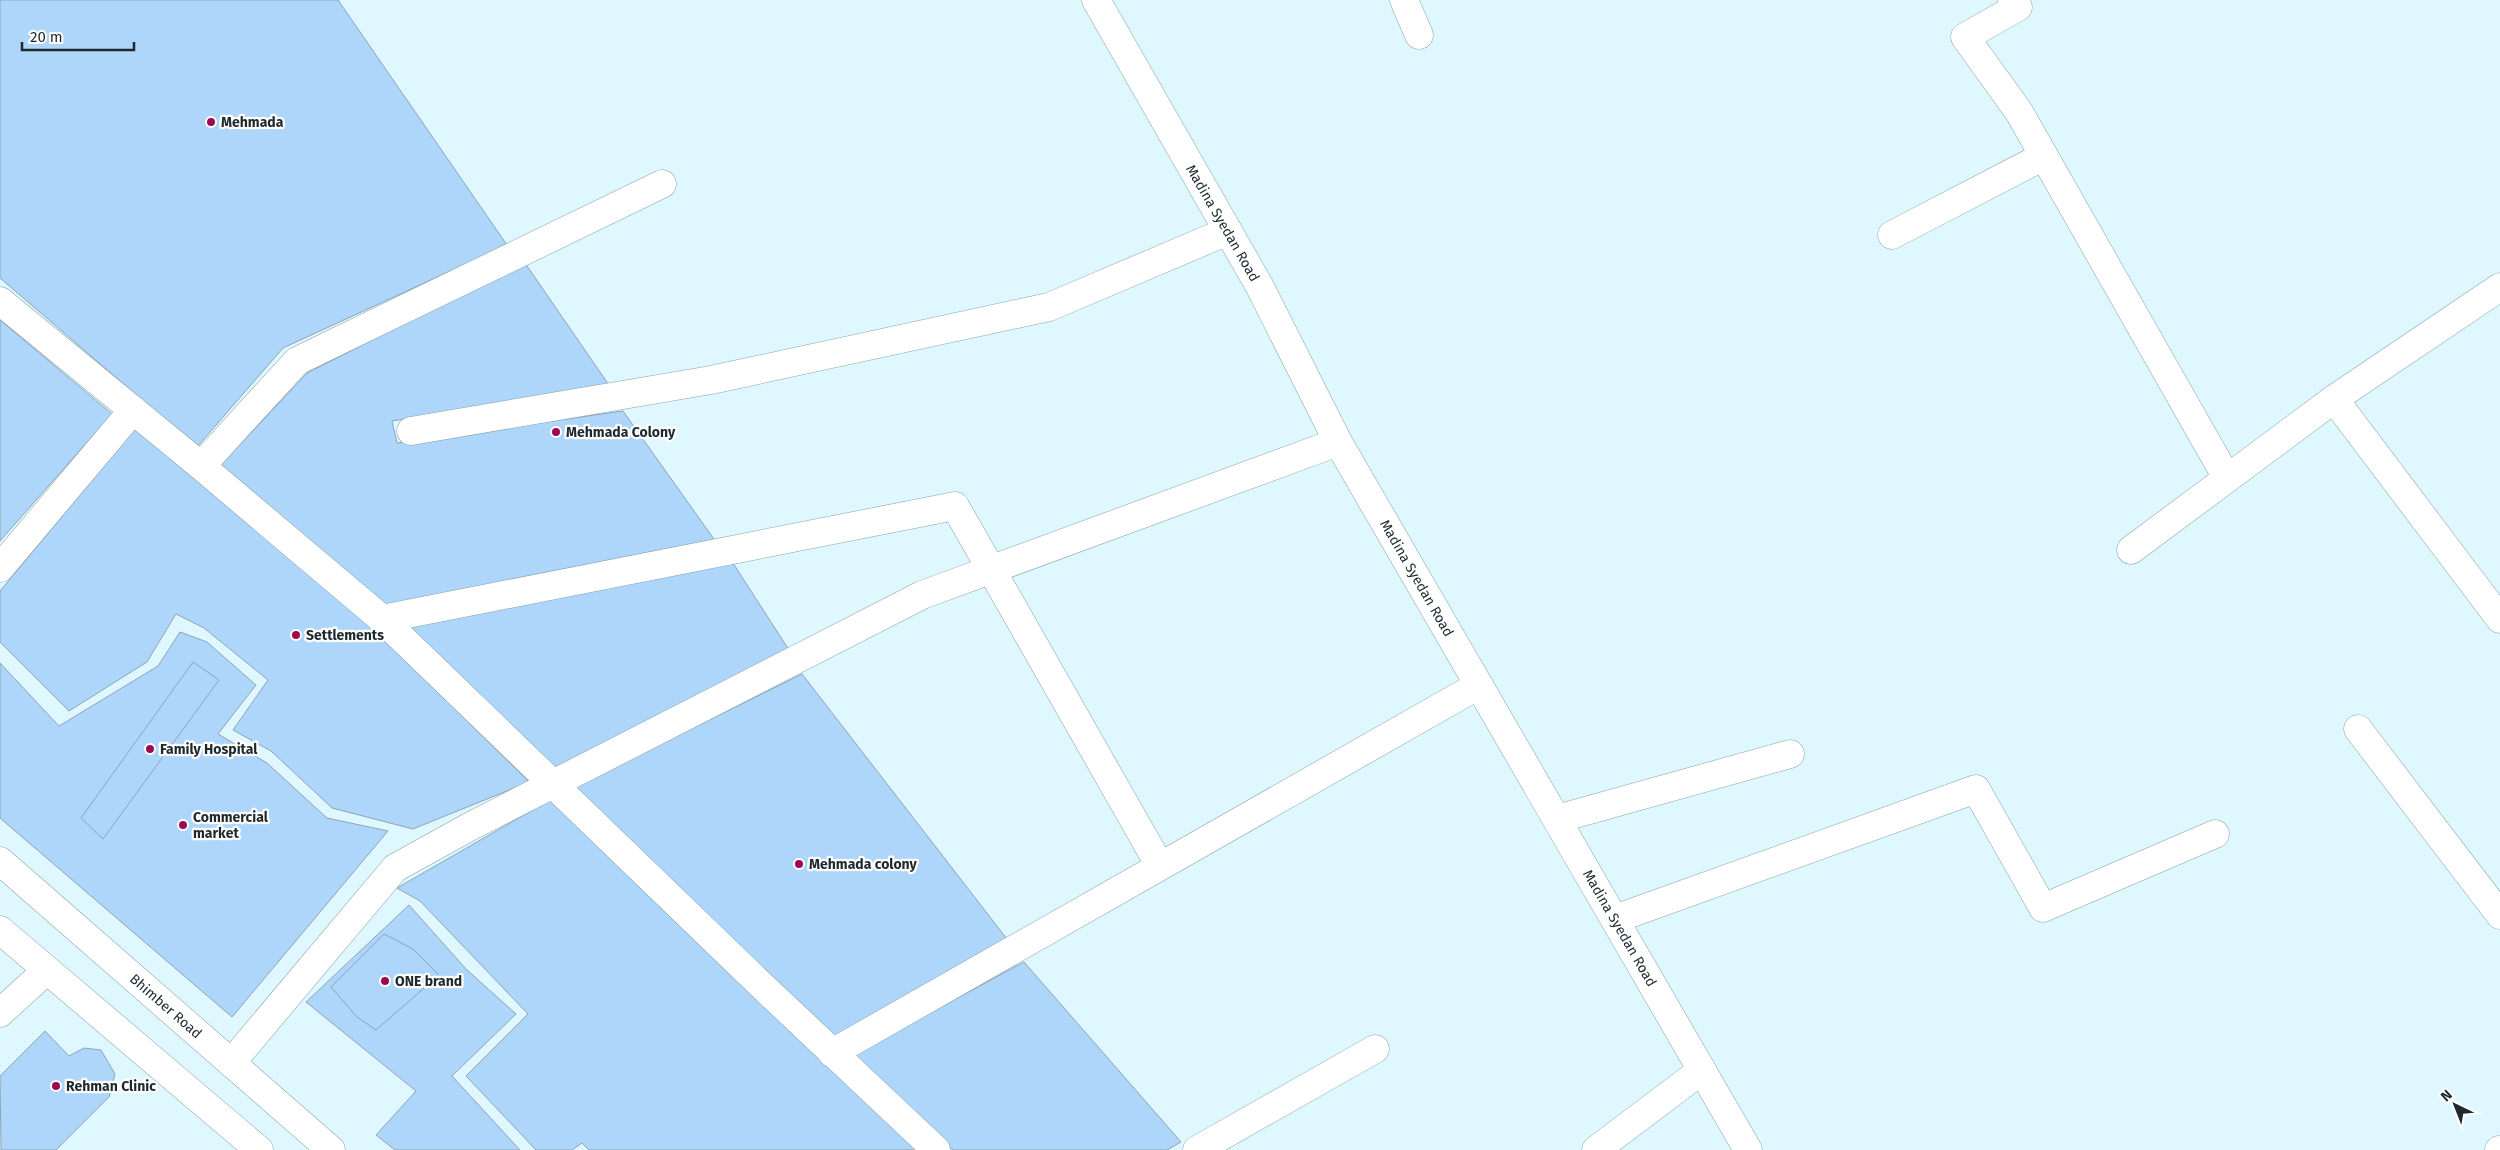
<svg xmlns="http://www.w3.org/2000/svg" width="2500" height="1150" font-family="'Fira Sans',sans-serif">
<style>
.building{fill:#add6fa;stroke:#90a3b5}
.lines{fill:none;stroke-linecap:round;stroke-linejoin:round}
.minor-casing{stroke:#86a3ab;stroke-width:29}
.secondary-casing{stroke:#86a3ab;stroke-width:29}
.primary-casing{stroke:#86a3ab;stroke-width:29}
.minor{stroke:#fff;stroke-width:28}
.secondary{stroke:#fff;stroke-width:28}
.primary{stroke:#fff;stroke-width:28}
.poi-dot{fill:#9d0852;stroke:#fff;stroke-width:2}
.labels{text-anchor:middle;stroke-width:4.5;stroke-linejoin:round;paint-order:stroke}
.poi-label{font-size:14px;font-weight:bold;fill:#1e292d;stroke:#fff;text-anchor:start}
.street-label{font-size:14px;fill:#1e292d;stroke:#fff}
</style>
<rect width="100%" height="100%" fill="#dff8ff"/>
<g class="building">
<path d="M0,0h338l169,245 -224,103 -86,99 -197,-169z"/>
<path d="M525,263l86,125 -219,33 5,22 226,-32 93,131 -332,63 -164,-139 87,-93z"/>
<path d="M0,320l112,94 -112,127z"/>
<path d="M135,429l238,199 156,154 -116,47 -81,-21 -61,-57 -38,-21 35,-50 -64,-52 -28,-14 -29,48 -78,49 -69,-69v-51z"/>
<path d="M731,560l58,90 -237,119 -146,-141z"/>
<path d="M180,632l27,10 49,43 -38,49 49,29 60,55 61,13 -156,186 -232,-199v-155l59,63 99,-60z"/>
<path d="M193,662l26,18 -116,159 -22,-21z"/>
<path d="M802,674l205,265 -176,100 -259,-251z"/>
<path d="M550,800l368,350h-329l-7,-7 -10,7h-36l-70,-74 62,-62 -108,-113 -23,-13z"/>
<path d="M409,905l57,64 50,45 -64,62 68,74h-125l-19,-15 40,-44 -110,-89z"/>
<path d="M384,934l29,15 26,26 -63,55 -19,-13 -26,-30z"/>
<path d="M1024,962l157,180 -14,8h-214l-101,-95z"/>
<path d="M45,1031l24,25 15,-8 17,2 14,24 -6,23 -53,53h-55l-1,-74z"/>
</g>
<g class="lines">
<g class="minor-casing">
<g id="minor">
<path d="M1404,0l15,35"/>
<path d="M2012,0l6,7 -53,30 54,75 208,366"/>
<path d="M1892,235l152,-79"/>
<path d="M0,301l201,165 181,153 376,363 178,168"/>
<path d="M2334,399l166,220"/>
<path d="M411,431l300,-51 338,-73 179,-76"/>
<path d="M201,466l96,-105 365,-177"/>
<path d="M2131,550l203,-151 166,-112"/>
<path d="M0,568l133,-158"/>
<path d="M382,619l573,-113 205,360"/>
<path d="M2358,729l142,186"/>
<path d="M1557,819l233,-65"/>
<path d="M1615,919l361,-130 67,119 172,-74"/>
<path d="M0,1013l47,-43"/>
<path d="M832,1053l647,-368"/>
<path d="M231,1063l164,-195 76,-42 451,-231 416,-153"/>
<path d="M1197,1150l178,-101"/>
<path d="M1596,1150l106,-80"/>
<path d="M2499,1150h1"/>
</g>
</g>
<g class="secondary-casing">
<path id="secondary" d="M1096,0l164,287 78,155 410,708"/>
</g>
<g class="primary-casing">
<g id="primary">
<path d="M0,861l331,289"/>
<path d="M0,930l259,220"/>
</g>
</g>
<use href="#minor" class="minor"/>
<use href="#secondary" class="secondary"/>
<use href="#primary" class="primary"/>
</g>
<g class="poi-dot">
<circle cx="211" cy="122" r="5"/>
<circle cx="556" cy="432" r="5"/>
<circle cx="296" cy="635" r="5"/>
<circle cx="150" cy="749" r="5"/>
<circle cx="183" cy="825" r="5"/>
<circle cx="799" cy="864" r="5"/>
<circle cx="385" cy="981" r="5"/>
<circle cx="56" cy="1086" r="5"/>
</g>
<g class="labels">
<g class="poi-label">
<text x="221" y="127">Mehmada</text>
<text x="566" y="437">Mehmada Colony</text>
<text x="306" y="640">Settlements</text>
<text x="160" y="754">Family Hospital</text>
<text x="193" y="822">Commercial<tspan x="193" dy="16">market</tspan></text>
<text x="809" y="869">Mehmada colony</text>
<text x="395" y="986">ONE brand</text>
<text x="66" y="1091">Rehman Clinic</text>
</g>
<g class="street-label">
<text transform="translate(1223 223) rotate(60)" y="5">Madina Syedan Road</text>
<text transform="translate(1417 578) rotate(60)" y="5">Madina Syedan Road</text>
<text transform="translate(1620 928) rotate(60)" y="5">Madina Syedan Road</text>
<text transform="translate(166 1006) rotate(41)" y="5">Bhimber Road</text>
</g>
</g>
<g transform="translate(2455 1105) rotate(317)" stroke="#ffffff" stroke-width="4" paint-order="stroke">
<path d="M0-4L9 19L0 12L-9 19Z" fill="#1e292d"/>
<text y="-8" font-size="14" font-weight="bold" text-anchor="middle" fill="#1e292d">N</text>
</g>
<path d="M22 42v8h112v-8" fill="none" stroke="#1e292d" stroke-width="2.5"/>
<text x="30" y="42" font-size="15" fill="#1e292d" stroke="#ffffff" stroke-width="4" paint-order="stroke">20 m</text>
</svg>
